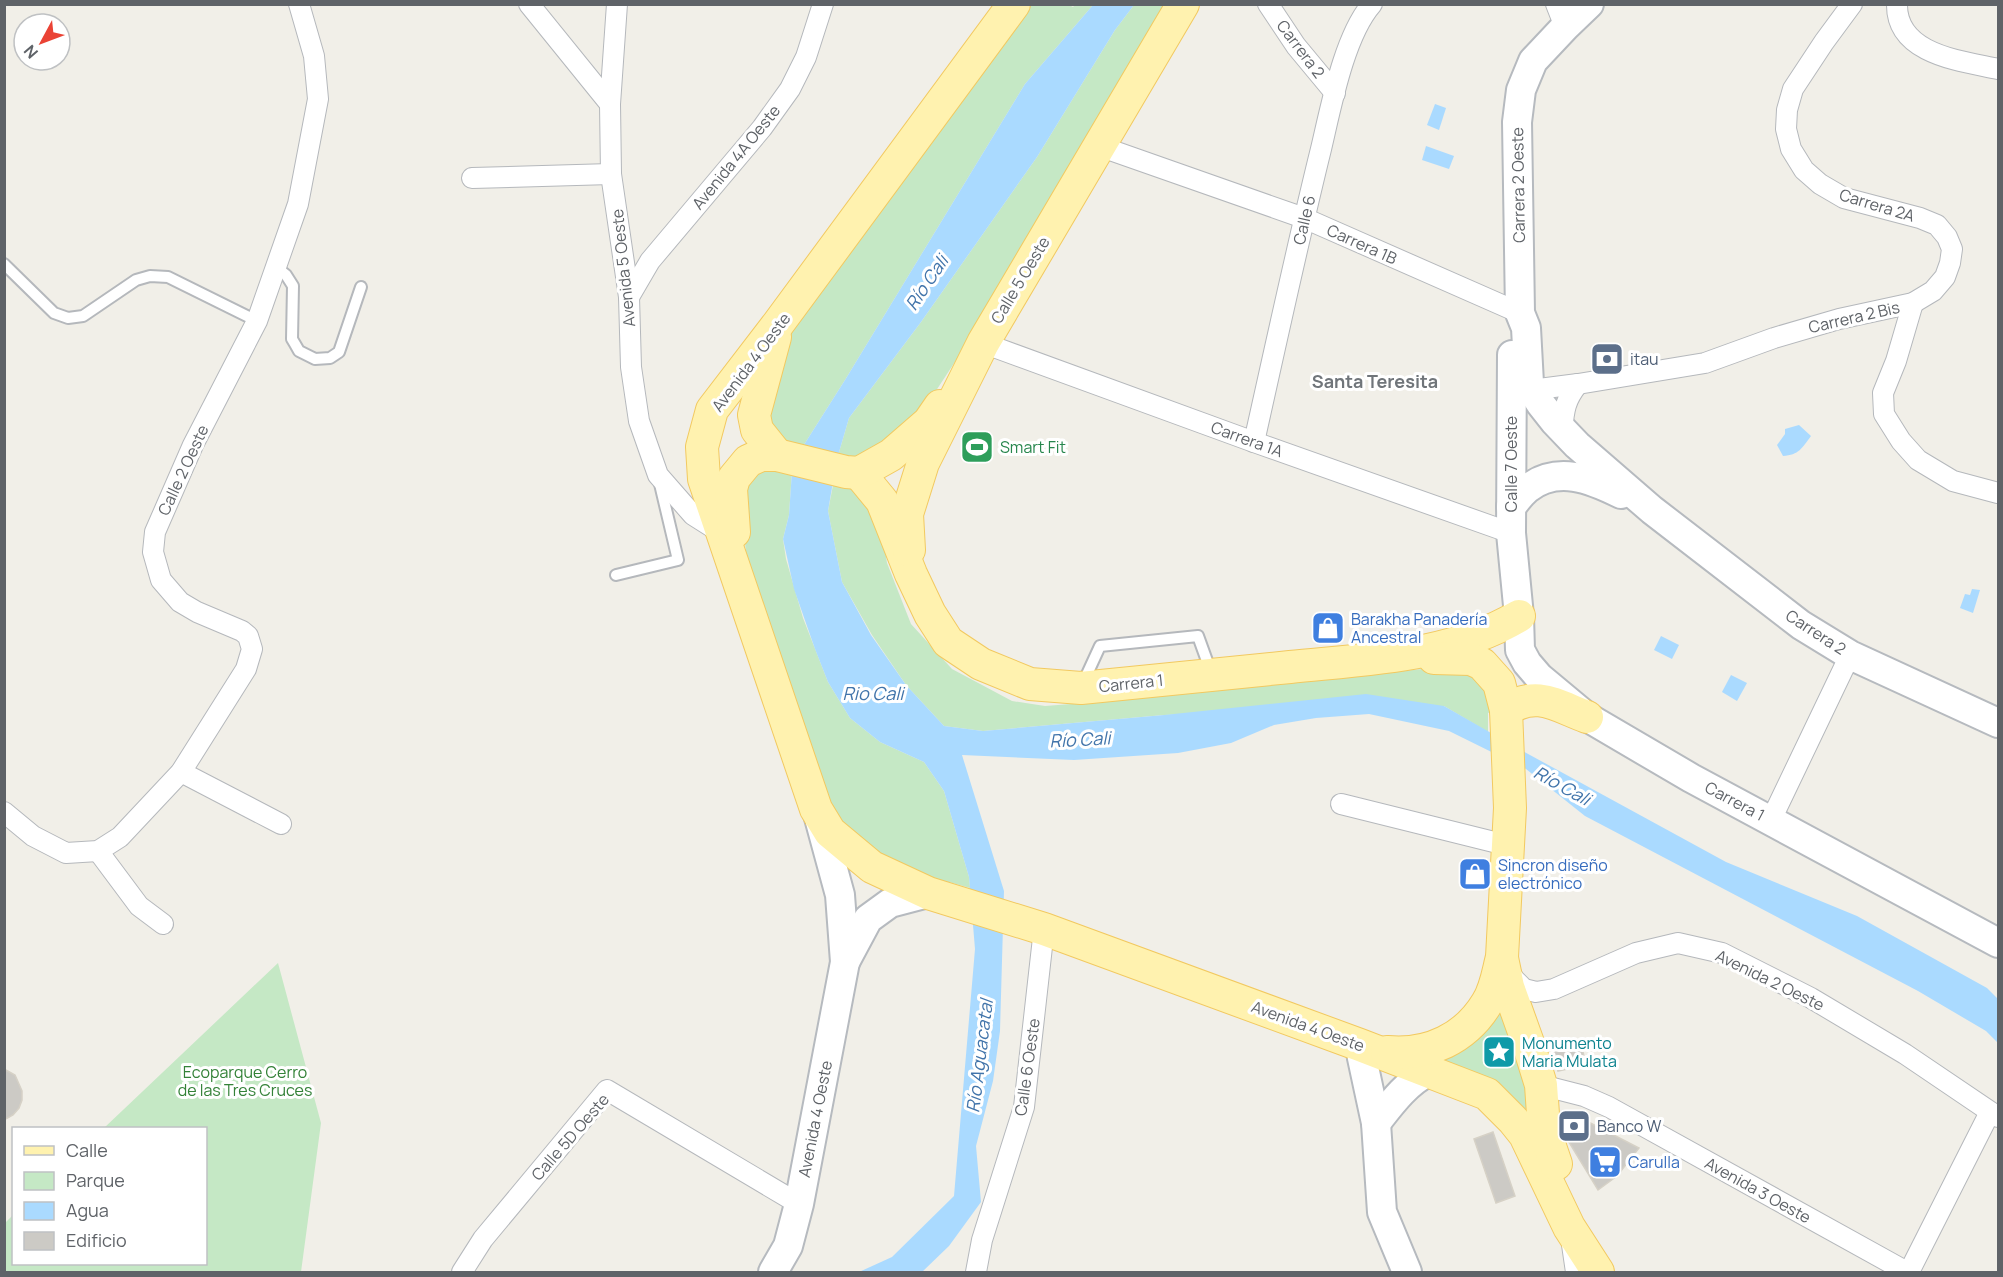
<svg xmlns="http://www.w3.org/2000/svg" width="2003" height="1277" font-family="Manrope,sans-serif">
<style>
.green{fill:#c5e8c5}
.water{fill:#aadaff}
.building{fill:#cccac5;stroke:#d6d1c6;stroke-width:1.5}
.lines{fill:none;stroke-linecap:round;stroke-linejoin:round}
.lane-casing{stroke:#b5b8bc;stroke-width:14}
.street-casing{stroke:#b5b8bc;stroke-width:22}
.secondary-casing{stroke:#b6babf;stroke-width:32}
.primary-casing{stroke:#f2c960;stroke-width:34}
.lane{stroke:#fff;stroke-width:10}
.street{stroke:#fff;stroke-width:20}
.secondary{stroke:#fff;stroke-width:28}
.primary{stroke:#fff2af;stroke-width:32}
.labels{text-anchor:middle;stroke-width:6;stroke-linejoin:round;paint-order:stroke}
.street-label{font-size:16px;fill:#5f6368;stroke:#fff}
.service-label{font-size:16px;fill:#4e5e75;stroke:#fff;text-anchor:start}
.leisure-label{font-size:16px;fill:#27864d;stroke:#fff;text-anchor:start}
.shop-label{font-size:16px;fill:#366cbe;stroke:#fff;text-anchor:start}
.culture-label{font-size:16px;fill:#0d838f;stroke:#fff;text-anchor:start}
.park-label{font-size:16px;fill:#348238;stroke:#fff}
.water-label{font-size:18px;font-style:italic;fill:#4174aa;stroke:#fff}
.neighbourhood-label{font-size:18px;font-weight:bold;fill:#70757a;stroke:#fff}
</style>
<rect width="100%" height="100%" fill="#f1efe8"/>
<g class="green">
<path d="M1030,5h39l4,2 2,-2h18l-68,79 -180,296 -45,71 -12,-2 -25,-24 27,-95z"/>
<path d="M1134,5h36l-200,334 -48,73 -63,53 -22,-6 12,-41 72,-96 116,-165 78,-127z"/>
<path d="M754,470l38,1 -3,44 -6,24 3,20 17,59 25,64 22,36 30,24 44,20 20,29 25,86 1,11 -21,-6 -2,4 -70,-32 -36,-31 -11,-17 -82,-234 -7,-69z"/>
<path d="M834,480h10l36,38 7,45 24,61 41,45 60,32 33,5 90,-7 316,-33 31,14 9,32 -3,1v19l-44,-26 -280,9 -181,16 -39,-5 -38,-41 -34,-50 -30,-53 -14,-71z"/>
<path d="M278,963l43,160 -20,149h-296v-49l8,-8 1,49h192v-136h-102z"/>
<path d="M1496,981l38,81 -9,73 -106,-83z"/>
</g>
<g class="water">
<path d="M1093,5h41l-19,25 -78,127 -116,165 -72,96 -12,41 -9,52 14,71 29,53 35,50 38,41 39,5 181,-16 202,-21 78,12 75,43 207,113 131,54 130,72 11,11v44l-12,-12 -68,-40 -333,-175 -59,-47 -77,-38 -80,-17 -53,4 -42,7 -43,18 -53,10 -104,7 -112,-5 42,136 -4,140 -7,50 -17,65 5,56 -32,44 -27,26h-63l33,-15 62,-61 21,-247 -6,-72 -25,-86 -20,-29 -44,-20 -30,-24 -22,-36 -13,-33 -21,-60 -11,-50 6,-24 3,-44 8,-20 45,-71 180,-296z"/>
<path d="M1435,104l11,4 -7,22 -12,-5z"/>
<path d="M1426,146l28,10 -5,13 -27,-9z"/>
<path d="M1799,425l12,11c-9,12 -12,19 -28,20l-6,-11 8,-11v-5z"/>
<path d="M1972,589l8,1 -7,23 -13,-5 5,-14 5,1z"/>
<path d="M1661,636l18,9 -7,14 -18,-9z"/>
<path d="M1731,675l16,8 -10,18 -15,-9z"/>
</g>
<g class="building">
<path d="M1580,1039l6,26 -28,6 -6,-26z"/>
<path d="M4,1069l11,6 7,16v9l-3,8 -6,7 -9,5z"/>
<path d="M1569,1112l70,36 -22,28 -19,14 -40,-66z"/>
<path d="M1493,1132l22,64 -19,7 -22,-64z"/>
</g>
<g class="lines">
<g class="lane-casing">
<g id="lane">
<path d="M4,264l50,49 14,5 15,-2 53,-36 14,-4 18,1 89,44"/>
<path d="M276,267l10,8 7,11 -1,53 3,5 4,7 16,8 15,-1 9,-6 22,-65"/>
<path d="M616,575l62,-15 -18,-76"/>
<path d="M1083,683l17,-37 98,-10 13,36"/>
</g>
</g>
<g class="street-casing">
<g id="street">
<path d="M529,4l81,100"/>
<path d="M617,4l-7,100 1,70 18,123 2,70 8,54 19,54 35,40 30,19"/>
<path d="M1268,4l28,42 39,47"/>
<path d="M1556,4l9,23"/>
<path d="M1897,4c-1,51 65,57 101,65"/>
<path d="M1099,146l205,72 216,95"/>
<path d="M472,178l139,-4"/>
<path d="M629,297l21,-36 112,-133 28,-39 16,-32 17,-53"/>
<path d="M1913,303l-17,58 -13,32 1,21 17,27 17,19 35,21 45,12"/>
<path d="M983,343l271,99 257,91"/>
<path d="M1522,391l56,-7 127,-21 69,-25 65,-19 74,-16 20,-12 12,-14 5,-14 2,-14 -5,-12 -10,-12 -17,-7 -76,-20 -24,-14 -16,-14 -13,-21 -5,-20 1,-19 6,-21 31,-47 28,-38"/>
<path d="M1562,430c2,-20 3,-30 16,-46"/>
<path d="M1254,442c22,-98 43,-196 67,-293 10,-42 23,-113 51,-145"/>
<path d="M181,772l100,52"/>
<path d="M1341,804l165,41"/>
<path d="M4,812l29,24 33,17 32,-2 22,-14 61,-65 65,-103 6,-20 -4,-13 -6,-5 -45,-19 -17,-10 -19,-22 -8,-28 2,-20 38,-87 64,-124 41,-117 20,-105 -4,-43 -15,-52"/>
<path d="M1771,820l79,-165"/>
<path d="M98,851l41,55 24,18"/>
<path d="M1509,970l5,9 10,10 12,3 18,-3 82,-36 42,-10 44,10 89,45 94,56 93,63"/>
<path d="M1541,1085l43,11 25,11 298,165"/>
<path d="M1571,1238l5,34"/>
<path d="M462,1272l21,-33 124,-149 192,114"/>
<path d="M976,1272l6,-32 42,-133 20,-178"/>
<path d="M1909,1272l81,-160"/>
</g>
</g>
<g class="secondary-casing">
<g id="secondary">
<path d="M1589,4l-24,23 -32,34 -12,29 -4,32 3,191 6,15 3,55 2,6 9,14 15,19 22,23 75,65 149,115 49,30 148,68"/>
<path d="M1512,355l-1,178 8,83 1,34 7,13 12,14 48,40 104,61 307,165"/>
<path d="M1511,507c5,-6 10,-13 16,-18 30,-24 64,-10 94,5"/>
<path d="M845,962l23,-43 22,-16 38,-10"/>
<path d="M1360,1045l2,13 14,65 6,89 25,60"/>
<path d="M1376,1123c15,-19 30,-40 52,-51"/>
<path d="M773,1272l15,-26 11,-42 46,-242 -5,-67 -22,-81"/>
</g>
</g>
<g class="primary-casing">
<g id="primary">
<path d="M1014,4l-236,320 -66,86 -10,37 2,32 112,330 14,23 42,35 56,26 116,36 316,116 127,49 26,26 12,15 44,92 29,45"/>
<path d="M775,337l-21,78 3,15 20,25"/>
<path d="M859,473l23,28 29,73 19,40 18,28 33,22 49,20 51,4c69,-7 139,-14 209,-21 77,-8 160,-10 229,-51"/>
<path d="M734,532l-3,-43 3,-11 14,-17 13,-6h16l69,17 13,1 32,-18 38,-33 11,-16"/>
<path d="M909,550l-2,-36 16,-51 60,-120 200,-339"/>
<path d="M1506,710c31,-20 49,-5 81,7"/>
<path d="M1502,958l6,29 20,56 13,42 3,44 12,35"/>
<path d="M1387,1052c42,4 79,-14 100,-49 9,-14 11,-31 15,-46l8,-149 -4,-98 -7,-27 -17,-19 -11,-5 -37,-1"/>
</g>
</g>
<use href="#lane" class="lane"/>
<use href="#street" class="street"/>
<use href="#secondary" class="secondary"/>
<use href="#primary" class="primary"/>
</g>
<defs>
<g id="bank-square" transform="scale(1.725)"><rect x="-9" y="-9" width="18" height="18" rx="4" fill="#5c6f8a" stroke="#fff"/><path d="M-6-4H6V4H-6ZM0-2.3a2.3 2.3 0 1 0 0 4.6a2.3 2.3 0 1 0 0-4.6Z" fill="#fff"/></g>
<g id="stadium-square" transform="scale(1.725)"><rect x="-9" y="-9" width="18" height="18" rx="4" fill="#2e9e5b" stroke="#fff"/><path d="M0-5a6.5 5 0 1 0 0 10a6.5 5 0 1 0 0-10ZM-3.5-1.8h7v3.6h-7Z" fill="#fff"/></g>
<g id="shop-square" transform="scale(1.725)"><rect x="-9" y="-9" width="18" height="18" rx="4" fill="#3f7fe0" stroke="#fff"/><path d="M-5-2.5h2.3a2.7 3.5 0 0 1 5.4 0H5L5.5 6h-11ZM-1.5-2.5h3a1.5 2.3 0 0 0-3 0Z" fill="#fff"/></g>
<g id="sight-square" transform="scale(1.725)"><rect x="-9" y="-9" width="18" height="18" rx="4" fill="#0f9aa8" stroke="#fff"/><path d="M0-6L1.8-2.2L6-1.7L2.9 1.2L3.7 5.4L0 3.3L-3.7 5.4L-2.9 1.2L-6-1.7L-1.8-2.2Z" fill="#fff"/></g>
<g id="supermarket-square" transform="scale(1.725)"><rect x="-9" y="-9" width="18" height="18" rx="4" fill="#3f7fe0" stroke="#fff"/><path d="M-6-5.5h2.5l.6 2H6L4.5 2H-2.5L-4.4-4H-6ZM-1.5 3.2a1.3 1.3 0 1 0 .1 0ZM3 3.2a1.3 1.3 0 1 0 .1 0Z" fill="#fff"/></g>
</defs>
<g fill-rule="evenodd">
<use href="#bank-square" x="1607" y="359"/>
<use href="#stadium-square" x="977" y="447"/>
<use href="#shop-square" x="1328" y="628"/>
<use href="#shop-square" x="1475" y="874"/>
<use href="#sight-square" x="1499" y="1052"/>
<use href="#bank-square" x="1574" y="1126"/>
<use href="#supermarket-square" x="1605" y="1162"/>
</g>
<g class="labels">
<g class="street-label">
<text transform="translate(1301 49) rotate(53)" y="6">Carrera 2</text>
<text transform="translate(736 157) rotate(-51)" y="6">Avenida 4A Oeste</text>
<text transform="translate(1518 185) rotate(-91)" y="6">Carrera 2 Oeste</text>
<text transform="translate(1877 205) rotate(17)" y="6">Carrera 2A</text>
<text transform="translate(1304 220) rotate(-77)" y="6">Calle 6</text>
<text transform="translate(1362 244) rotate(24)" y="6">Carrera 1B</text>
<text transform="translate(623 268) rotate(-96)" y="6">Avenida 5 Oeste</text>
<text transform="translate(1020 280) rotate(-59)" y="6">Calle 5 Oeste</text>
<text transform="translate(1854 317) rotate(-13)" y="6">Carrera 2 Bis</text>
<text transform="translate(751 362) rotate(-53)" y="6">Avenida 4 Oeste</text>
<text transform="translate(1247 439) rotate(20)" y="6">Carrera 1A</text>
<text transform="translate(1511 464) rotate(-90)" y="6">Calle 7 Oeste</text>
<text transform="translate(183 470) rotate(-65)" y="6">Calle 2 Oeste</text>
<text transform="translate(1816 632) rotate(33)" y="6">Carrera 2</text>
<text transform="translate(1131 683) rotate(-6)" y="6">Carrera 1</text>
<text transform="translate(1735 801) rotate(28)" y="6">Carrera 1</text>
<text transform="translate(1770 980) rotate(26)" y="6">Avenida 2 Oeste</text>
<text transform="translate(1308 1026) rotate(20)" y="6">Avenida 4 Oeste</text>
<text transform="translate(1027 1067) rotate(-82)" y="6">Calle 6 Oeste</text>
<text transform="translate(815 1119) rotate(-79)" y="6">Avenida 4 Oeste</text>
<text transform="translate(570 1137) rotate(-49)" y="6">Calle 5D Oeste</text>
<text transform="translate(1758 1190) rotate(29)" y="6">Avenida 3 Oeste</text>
</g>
<g class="service-label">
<text x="1630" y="365">itau</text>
<text x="1597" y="1132">Banco W</text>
</g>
<g class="leisure-label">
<text x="1000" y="453">Smart Fit</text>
</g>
<g class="shop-label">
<text x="1351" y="625">Barakha Panadería<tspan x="1351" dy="18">Ancestral</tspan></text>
<text x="1498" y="871">Sincron diseño<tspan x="1498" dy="18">electrónico</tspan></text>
<text x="1628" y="1168">Carulla</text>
</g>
<g class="culture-label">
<text x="1522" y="1049">Monumento<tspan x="1522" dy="18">Maria Mulata</tspan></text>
</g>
<g class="park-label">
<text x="245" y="1078">Ecoparque Cerro<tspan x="245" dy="18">de las Tres Cruces</tspan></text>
</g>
<g class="water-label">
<text transform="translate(927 283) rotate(-56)" y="6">Río Cali</text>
<text x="873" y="700">Rio Cali</text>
<text transform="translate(1080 740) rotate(-3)" y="6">Río Cali</text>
<text transform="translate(1562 786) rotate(29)" y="6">Río Cali</text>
<text transform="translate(980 1056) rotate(-83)" y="6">Río Aguacatal</text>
</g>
<g class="neighbourhood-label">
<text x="1375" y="388">Santa Teresita</text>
</g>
</g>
<rect width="2003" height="1277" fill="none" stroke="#5f6368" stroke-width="12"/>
<rect x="12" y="1127" width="195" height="138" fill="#ffffff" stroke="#bfc1c3" stroke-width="1.5"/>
<rect x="24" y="1146" width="30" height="9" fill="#fff2af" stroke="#bfc1c3" stroke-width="1.5"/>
<text x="66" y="1157" font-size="18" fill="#5f6368">Calle</text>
<rect x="24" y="1172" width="30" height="18" fill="#c5e8c5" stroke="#bfc1c3" stroke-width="1.5"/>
<text x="66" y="1187" font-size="18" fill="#5f6368">Parque</text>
<rect x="24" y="1202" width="30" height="18" fill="#aadaff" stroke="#bfc1c3" stroke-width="1.5"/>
<text x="66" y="1217" font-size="18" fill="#5f6368">Agua</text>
<rect x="24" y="1232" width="30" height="18" fill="#cccac5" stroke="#bfc1c3" stroke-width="1.5"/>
<text x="66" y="1247" font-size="18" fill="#5f6368">Edificio</text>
<g transform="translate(42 42) rotate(229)"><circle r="28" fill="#ffffff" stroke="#bfc1c3" stroke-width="1.5"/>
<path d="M0-4.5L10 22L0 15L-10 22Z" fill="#ea4335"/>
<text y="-9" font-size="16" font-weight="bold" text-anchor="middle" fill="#5f6368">N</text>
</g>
</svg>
